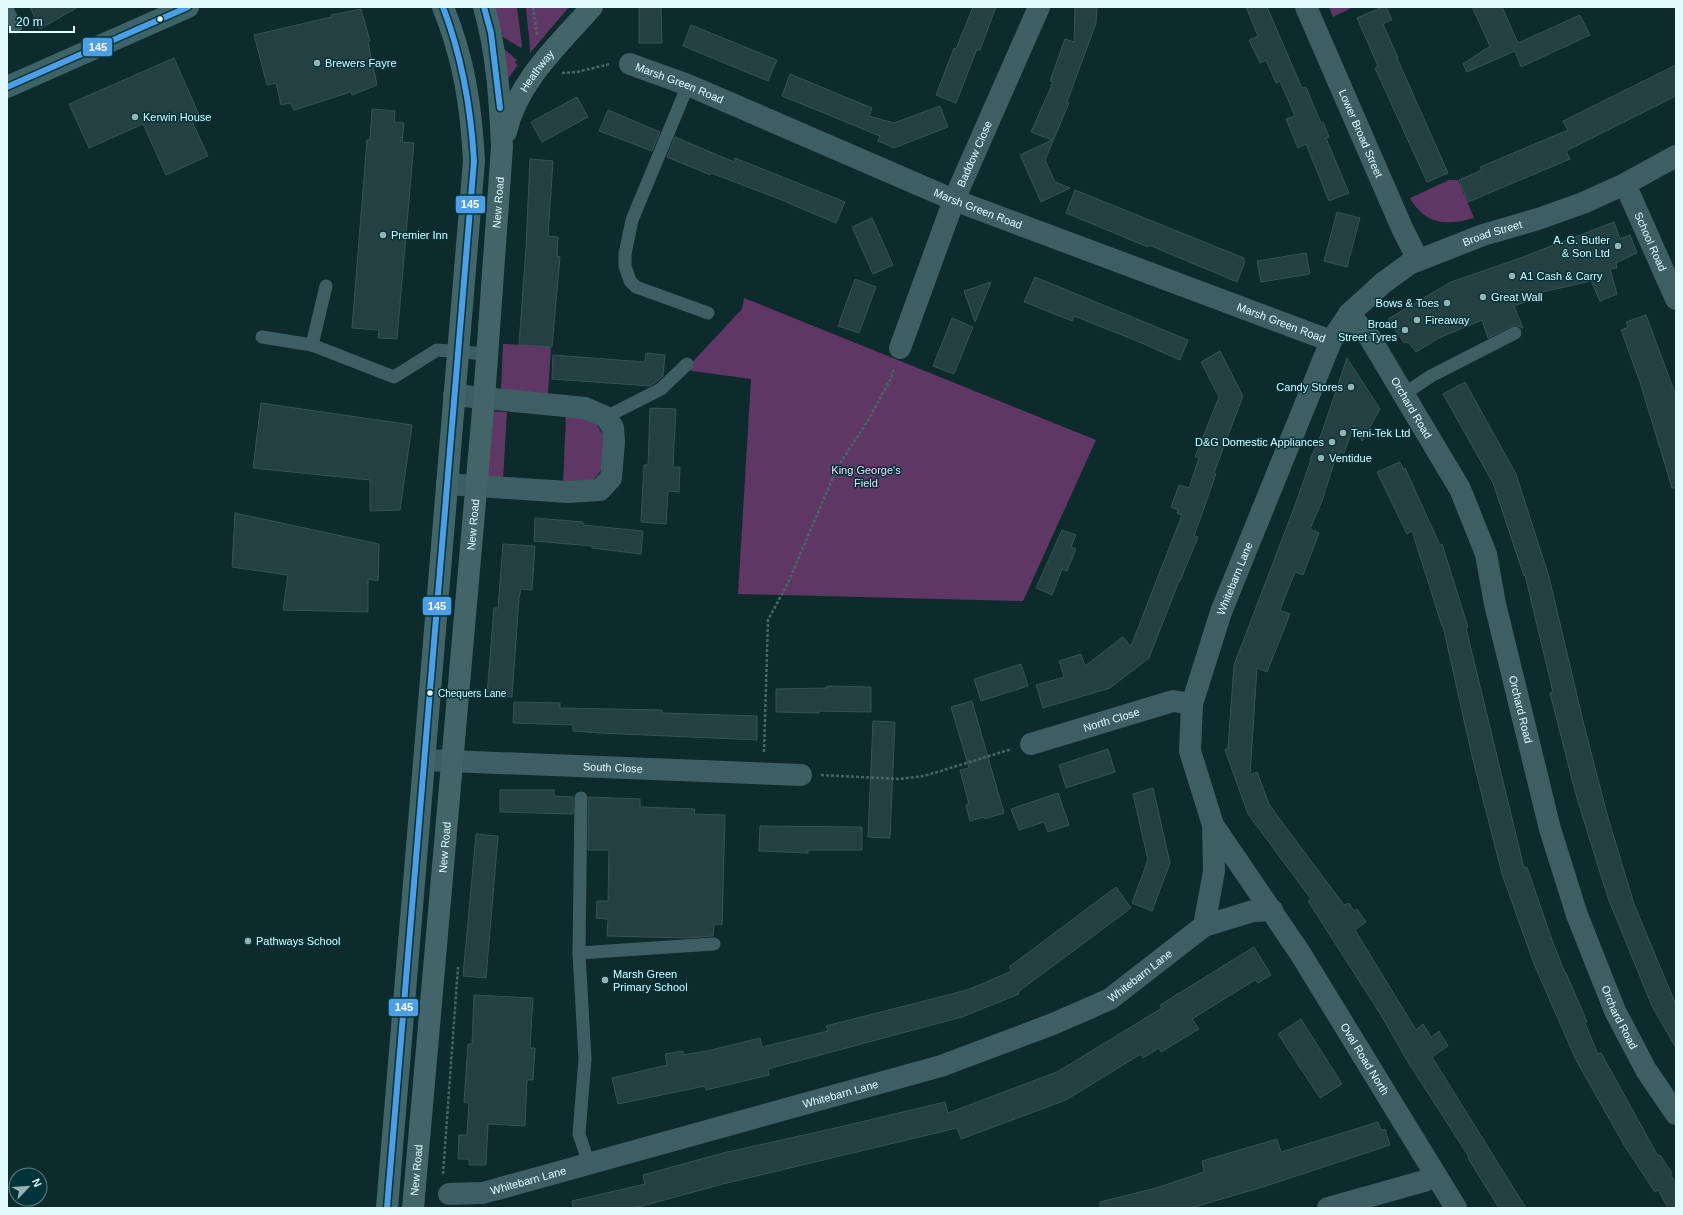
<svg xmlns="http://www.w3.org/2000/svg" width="1683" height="1215" font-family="Helvetica,sans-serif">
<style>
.green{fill:#5f3765}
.building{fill:#244043;stroke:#355457}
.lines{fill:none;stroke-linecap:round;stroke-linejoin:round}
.path{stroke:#486568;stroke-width:2.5;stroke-dasharray:3 2;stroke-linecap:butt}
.lane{stroke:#3d5f63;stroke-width:13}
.street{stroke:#3d5f63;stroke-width:22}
.secondary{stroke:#3d6367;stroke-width:22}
.primary{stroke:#416568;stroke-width:22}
.bus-1-casing{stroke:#00343a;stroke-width:9}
.bus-1{stroke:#4d9ee5;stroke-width:6}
.bus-dot{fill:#e1fafc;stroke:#00343a;stroke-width:1.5}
.poi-dot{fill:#97b1b4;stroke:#00343a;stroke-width:1.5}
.labels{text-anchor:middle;stroke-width:3;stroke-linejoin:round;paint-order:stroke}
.bus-label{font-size:10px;fill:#e1fafc;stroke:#00343a;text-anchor:start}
.poi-label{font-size:11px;fill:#e1fafc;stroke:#00343a;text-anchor:start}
.street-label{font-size:11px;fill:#e1fafc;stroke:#00343a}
.park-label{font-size:11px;fill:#fad4fb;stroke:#00343a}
.line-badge{stroke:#00343a;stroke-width:1.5}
.badge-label{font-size:11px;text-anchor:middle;font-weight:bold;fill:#fff}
</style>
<rect width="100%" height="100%" fill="#0d2a2d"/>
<g class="green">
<path d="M492,7h25l5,39 -1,2 -20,-12 2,-3 -5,-2z"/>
<path d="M526,7h43l-39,46c0,-15 -3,-30 -4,-46z"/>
<path d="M1329,7h24l-20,10z"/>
<path d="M494,40l23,20 -2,3 3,2 -16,22z"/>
<path d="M1449,180h9l16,38c-27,8 -49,7 -64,-20z"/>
<path d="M744,298l352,142 -73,161 -285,-7 13,-215 -66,-9 57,-61z"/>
<path d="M503,344l48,2 -3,48 -47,-3z"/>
<path d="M486,411l21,1 -4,67 -21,-2z"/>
<path d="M566,414l26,4c5,7 12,16 13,25 1,14 -3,34 -17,41 -6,2 -18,1 -25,1z"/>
</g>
<g class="building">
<path d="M30,7h48l-38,22z"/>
<path d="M639,7h22l1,36h-23z"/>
<path d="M973,7h23l-16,43 -3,-1 -21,54 -20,-8 18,-47 2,1z"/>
<path d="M1075,7h22l-1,16 -29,79 2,1 -24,57 10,22 15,6 -29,14 -21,-47 32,-15 -21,-8 22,-50 -3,-1 15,-42 9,3z"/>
<path d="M1246,7h21l35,81 4,-1 15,36 2,-1 6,15 -3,1 23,55 -20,8 -23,-57 -8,4 -12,-29 9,-3 -15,-35 -4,2 -10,-23 -6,3 -11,-23 9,-4z"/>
<path d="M1382,7h4l6,13 -9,4 15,34h-1l51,115 -21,9 -52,-114 3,-2 -21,-48z"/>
<path d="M1472,7h30l16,36 62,-28 10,20 -69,32 -6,-16 -48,21 -4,-8 27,-18z"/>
<path d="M361,9l9,32 -2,1 9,43 -25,10 -1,-3 -57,18 -4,-7 -9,2 -5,-22 -9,2 -13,-50 77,-18v-2z"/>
<path d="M691,25l86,35 -9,21 -85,-35z"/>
<path d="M174,58l25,57 -8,4 17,37 -42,19 -23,-51 -54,24 -20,-44z"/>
<path d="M1676,65v31l-110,55 4,8 -102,43 -9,-22 23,-10 -2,-3 88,-37 -5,-9z"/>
<path d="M790,74l82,34 -3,8 25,7 46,-17 8,21 -54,21 -16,-7 2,-5 -98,-40z"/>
<path d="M577,97l11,20 -46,25 -11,-20z"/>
<path d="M372,109l23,2 -1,11 10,1 -2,19 12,1 -17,196 -19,-1 1,-8 -27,-2 15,-188h3z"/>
<path d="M608,110l52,22 -8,19 -53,-20z"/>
<path d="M675,137l59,25 1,-4 110,44 -9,21 -62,-26 -63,-24 -1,2 -43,-18z"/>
<path d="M530,159l23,2 -5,75 10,1 -1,19 3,1 -8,90 -33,-2 7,-97z"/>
<path d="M1075,190l169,68v7l-7,17 -88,-37 -1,2 -82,-34z"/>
<path d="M1337,212l23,6 -13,49 -23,-6z"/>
<path d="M872,218l21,47 -20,9 -21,-47z"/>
<path d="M1614,222l6,17 10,-4 7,18 -21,10 1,5 -7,1 7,25 -17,7 -9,-20 -53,12v4l-24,9 9,22 -7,-3 -4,1 -24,12 -6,-18 -43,18 -23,14 -8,-10 -4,1 -16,-24 63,-37 64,-22z"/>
<path d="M1306,253l4,21 -49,8 -4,-21z"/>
<path d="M1035,277l153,63 -8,20 -43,-19 -63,-25 -2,5 -48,-19z"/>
<path d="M855,279l21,8 -17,46 -21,-7z"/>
<path d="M991,282l-16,40 -11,-31z"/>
<path d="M1646,315l30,81v92h-4l-32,-106 -19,-52 7,-3 -2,-5z"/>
<path d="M952,318l21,9 -19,47 -21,-8z"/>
<path d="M1220,351l23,45 -29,77 2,1 -22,62 4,1 -18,44h-1l-30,77 -39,30 -67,20 -7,-23 28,-8 -5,-16 22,-7 4,12 38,-29 8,9 51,-131 -5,-2 1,-3 -7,-3 8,-22 10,3 10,-30 -4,-1 24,-60 -18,-35z"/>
<path d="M646,353l19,2 -2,21 -7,6 -6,4 -98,-7 1,-24 92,7z"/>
<path d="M1347,358l33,51 -18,32 -8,-16 -10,28 -4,-1 -3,8h-2l-13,41 -12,28 9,4 -16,42 -8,-3 -15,38 10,4 -23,58 -10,-4 -7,107 7,-3 12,32 10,14 65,87 5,-2 5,8 3,-2 9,13 -11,8 61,100 7,-6 8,13 8,-6 9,15 -16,11 94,151h-27l-31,-50 1,-1 -61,-95 -27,-47 -73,-114 3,-2 -63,-85 -23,-64 3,-2 6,-83 60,-157 17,-48h-1l12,-28z"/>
<path d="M1465,382l51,92 33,103 34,144 24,93 27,90 42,101v43l-24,-42 -44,-108 -32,-103 -26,-102 3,-1 -28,-117 -1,1 -31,-93 -50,-89z"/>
<path d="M261,403l151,22 -12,85 -30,1v-31l-117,-12z"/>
<path d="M650,408l26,1 -3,58h7l-1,25 -11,-1 -2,33 -25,-2 3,-57h4z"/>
<path d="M1400,462l3,7 2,-1 35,77 2,-1 26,83 -2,1 58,240 3,-1 25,73 13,33h1l21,49 -2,1 13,31 3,-1 57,103 2,-1 12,18 -2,1 6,9v25h-8l-10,-18 -3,2 -31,-47 -48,-85 -42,-96 -32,-90 -30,-118 -29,-130h-1l-30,-95 -5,3 -30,-62z"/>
<path d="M235,513l144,31 -1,37 -10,-2v33l-85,-2 5,-35 -56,-8z"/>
<path d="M535,518l48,4v3l60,6 -2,23 -49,-6v-2l-58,-5z"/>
<path d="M1062,530l14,5 -5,12 5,2 -9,22 -5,-2 -10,26 -16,-7z"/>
<path d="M503,544l32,2 -3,44 -11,-1 -2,9 -7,99 -25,-2 7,-87h4z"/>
<path d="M1021,664l7,22 -47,15 -7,-22z"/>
<path d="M827,686l44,1v25l-52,-1v2l-43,-1v-23l51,-1z"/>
<path d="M972,701l32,112 -19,6 -1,-2 -14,4 -4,-16 3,-1 -9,-34 9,-2 -18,-61z"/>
<path d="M514,702l46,1v5l102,2v3l95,3v24l-157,-7 -27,-2v-6l-60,-2z"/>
<path d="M873,721l22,1 -5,116 -22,-1z"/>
<path d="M1108,749l7,23 -49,16 -7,-23z"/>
<path d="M1153,788l17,75 -18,48 -20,-8 16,-43 -15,-66z"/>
<path d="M500,790h54v6l19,1v17l-73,-2z"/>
<path d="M1058,793l11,32 -21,7 -4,-10 -25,8 -8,-21z"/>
<path d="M589,797l51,2v8l55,2 -1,5 31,1 -3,110 -8,-1 -1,12 -27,2 -79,-2 1,-17 -12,-1 1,-17h11l1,-51h-21z"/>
<path d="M760,826l102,1v23h-54v3l-49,-2z"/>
<path d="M476,834l22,2 -12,142 -23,-2z"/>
<path d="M1116,887l15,21 -113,84 1,2 -57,23 -194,52 1,6 -63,15 -1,-4 -87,18 -6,-26 55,-13 -2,-11 18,-3v4l24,-4 53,-13 2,9 66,-16 -2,-5 141,-36 45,-19 -3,-4z"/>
<path d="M1254,947l17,28 -13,8 -3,-3 -63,39 7,10 -38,23 -2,-4 -16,10 -2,-4 -75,46 -105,39 -4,-11 -234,56 -88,24h-62l-1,-7 73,-17 -2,-9 80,-22 108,-24 114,-27 3,11 109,-41 105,-64 -2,-3z"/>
<path d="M474,995l59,3 -3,50h5l-2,32h-6l-2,46 -37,-2 -2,41h-17v-6h-11l1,-24h8l2,-32 -5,-1 4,-58h4z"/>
<path d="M1301,1019l41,65 -22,14 -42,-64z"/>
<path d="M1378,1122l3,8 4,-1 5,16 -124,41 -75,22h-91v-6l56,-14 48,-16 -2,-11 75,-22 4,13z"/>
</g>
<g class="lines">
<g class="path">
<path d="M533,7l4,28"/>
<path d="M562,73l15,-1 33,-8"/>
<path d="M764,752l4,-132 20,-37 49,-115 32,-49 23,-43 2,-8"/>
<path d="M821,775l78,4 25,-3 88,-27"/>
<path d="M443,1174l15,-207"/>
</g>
<g class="lane">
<path d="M7,9l9,18"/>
<path d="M688,85l-56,135 -7,34v12l5,15 6,6 72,26"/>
<path d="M262,337l50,8 82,32 43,-27 50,4"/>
<path d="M312,345l14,-59"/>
<path d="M1404,394l27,-18 84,-43"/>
<path d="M606,417l55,-28 26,-25"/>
<path d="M581,798l-2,155 6,106 -6,75 10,30"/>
<path d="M579,953l135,-9"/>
</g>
<g class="street">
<path id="s1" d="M1306,7l96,221 16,32"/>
<path id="s2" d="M630,64l58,21 266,115 377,141"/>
<path id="s3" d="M1625,184l51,115"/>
<path id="s4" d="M1349,314l21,24 90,151 26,65 9,50 55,225 27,86 38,96 31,59 30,44"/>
<path id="s5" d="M900,348l54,-148 85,-193"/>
<path d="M447,484l121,8 32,-2 11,-12 3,-36 -1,-14 -7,-11 -21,-9 -131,-13"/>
<path id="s6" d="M1031,744l142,-43 19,3"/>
<path id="s7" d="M425,760l376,15"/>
<path id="s8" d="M1213,825l87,128 156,255"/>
<path id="s9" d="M1204,926l10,-55 -1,-46 -23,-74 2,-47 29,-92 110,-271 18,-27 34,-31 26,-19 74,-29 55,-16 45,-16 42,-19 51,-28"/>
<path id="s10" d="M449,1194l34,-1 458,-127 112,-42 57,-25 94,-73 49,-15 19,-1"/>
<path d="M1328,1208l96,-27 11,-6"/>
</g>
<path class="secondary" d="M7,87l181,-80"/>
<g class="primary">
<path id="s11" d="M506,132c11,-50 53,-88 86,-125"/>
<path d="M387,1208l87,-1047c-3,-56 -10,-102 -31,-154"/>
<path id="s12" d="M413,1208l71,-809 18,-252c-2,-47 -5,-95 -18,-140"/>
</g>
<g class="bus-1-casing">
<g id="bus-1">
<path d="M484,7l7,26 9,75"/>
<path d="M7,87l181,-80"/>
<path d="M387,1208l87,-1047c-3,-53 -12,-104 -31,-154"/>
</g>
</g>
<use href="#bus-1" class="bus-1"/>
</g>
<g class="bus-dot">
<circle cx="160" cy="19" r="3.5"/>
<circle cx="430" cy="693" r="3.5"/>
</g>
<g class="poi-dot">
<circle cx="317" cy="63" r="4"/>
<circle cx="135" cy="117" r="4"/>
<circle cx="383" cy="235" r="4"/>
<circle cx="1618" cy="246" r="4"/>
<circle cx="1512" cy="276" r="4"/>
<circle cx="1483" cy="297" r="4"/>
<circle cx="1447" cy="303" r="4"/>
<circle cx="1417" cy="320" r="4"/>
<circle cx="1405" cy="330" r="4"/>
<circle cx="1351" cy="387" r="4"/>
<circle cx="1343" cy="433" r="4"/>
<circle cx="1332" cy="442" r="4"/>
<circle cx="1321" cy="458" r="4"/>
<circle cx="248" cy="941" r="4"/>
<circle cx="605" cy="980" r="4"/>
</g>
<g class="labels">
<g class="bus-label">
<text x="438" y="697">Chequers Lane</text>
</g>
<g class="poi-label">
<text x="325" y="67">Brewers Fayre</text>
<text x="143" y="121">Kerwin House</text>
<text x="391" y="239">Premier Inn</text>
<text x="1610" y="244" text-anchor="end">A. G. Butler<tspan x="1610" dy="13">&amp; Son Ltd</tspan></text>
<text x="1520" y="280">A1 Cash &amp; Carry</text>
<text x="1491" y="301">Great Wall</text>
<text x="1439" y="307" text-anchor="end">Bows &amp; Toes</text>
<text x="1425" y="324">Fireaway</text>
<text x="1397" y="328" text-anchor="end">Broad<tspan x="1397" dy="13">Street Tyres</tspan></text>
<text x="1343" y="391" text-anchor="end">Candy Stores</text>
<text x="1351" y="437">Teni-Tek Ltd</text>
<text x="1324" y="446" text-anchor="end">D&amp;G Domestic Appliances</text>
<text x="1329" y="462">Ventidue</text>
<text x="256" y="945">Pathways School</text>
<text x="613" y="978">Marsh Green<tspan x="613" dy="13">Primary School</tspan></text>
</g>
<g class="street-label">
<text dy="4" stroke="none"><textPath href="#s11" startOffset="69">Heathway</textPath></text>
<text dy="4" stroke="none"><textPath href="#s2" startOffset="53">Marsh Green Road</textPath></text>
<text dy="4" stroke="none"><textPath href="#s1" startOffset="138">Lower Broad Street</textPath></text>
<text dy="4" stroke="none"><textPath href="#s5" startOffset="208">Baddow Close</textPath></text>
<text dy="4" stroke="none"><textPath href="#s12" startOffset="1009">New Road</textPath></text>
<text dy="4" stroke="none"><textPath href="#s2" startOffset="377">Marsh Green Road</textPath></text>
<text dy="4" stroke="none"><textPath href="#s9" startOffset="815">Broad Street</textPath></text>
<text dy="4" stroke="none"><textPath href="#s3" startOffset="63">School Road</textPath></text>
<text dy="4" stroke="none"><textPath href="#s2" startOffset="701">Marsh Green Road</textPath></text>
<text dy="4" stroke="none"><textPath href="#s4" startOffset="113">Orchard Road</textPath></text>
<text dy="4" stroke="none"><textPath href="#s12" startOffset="686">New Road</textPath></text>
<text dy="4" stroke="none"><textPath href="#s9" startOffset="359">Whitebarn Lane</textPath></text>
<text dy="4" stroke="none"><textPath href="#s4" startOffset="437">Orchard Road</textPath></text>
<text dy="4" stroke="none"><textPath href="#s6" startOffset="84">North Close</textPath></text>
<text dy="4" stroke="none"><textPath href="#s7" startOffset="188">South Close</textPath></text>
<text dy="4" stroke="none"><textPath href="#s12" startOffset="362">New Road</textPath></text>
<text dy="4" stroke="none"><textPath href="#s10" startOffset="729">Whitebarn Lane</textPath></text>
<text dy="4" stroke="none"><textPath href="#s4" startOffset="761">Orchard Road</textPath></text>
<text dy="4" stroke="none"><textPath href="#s8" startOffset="279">Oval Road North</textPath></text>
<text dy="4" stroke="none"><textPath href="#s10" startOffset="405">Whitebarn Lane</textPath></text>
<text dy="4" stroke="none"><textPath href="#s12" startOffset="38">New Road</textPath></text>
<text dy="4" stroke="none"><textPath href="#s10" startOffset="81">Whitebarn Lane</textPath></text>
</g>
<g class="park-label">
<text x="866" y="474">King George's<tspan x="866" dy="13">Field</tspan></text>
</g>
</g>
<g class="line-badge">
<rect x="82" y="37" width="31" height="20" rx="4" fill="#4d9ee5"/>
<rect x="455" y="195" width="31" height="19" rx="4" fill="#4d9ee5"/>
<rect x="422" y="596" width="30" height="20" rx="4" fill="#4d9ee5"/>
<rect x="388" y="998" width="31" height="19" rx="4" fill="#4d9ee5"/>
</g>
<g class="badge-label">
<text x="98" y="51">145</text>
<text x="470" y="208">145</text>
<text x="437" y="610">145</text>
<text x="404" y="1011">145</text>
</g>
<rect width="1683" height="1215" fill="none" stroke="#e1fafc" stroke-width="16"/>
<g transform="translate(28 1187) rotate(65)"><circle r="19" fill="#00343a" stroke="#5a8388"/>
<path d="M0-3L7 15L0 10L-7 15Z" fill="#97b1b4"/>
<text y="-6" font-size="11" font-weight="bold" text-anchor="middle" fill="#e1fafc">N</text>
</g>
<path d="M10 26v6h64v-6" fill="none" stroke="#e1fafc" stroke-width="2"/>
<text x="16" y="26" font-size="12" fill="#e1fafc" stroke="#00343a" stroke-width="3" paint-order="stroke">20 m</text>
</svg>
